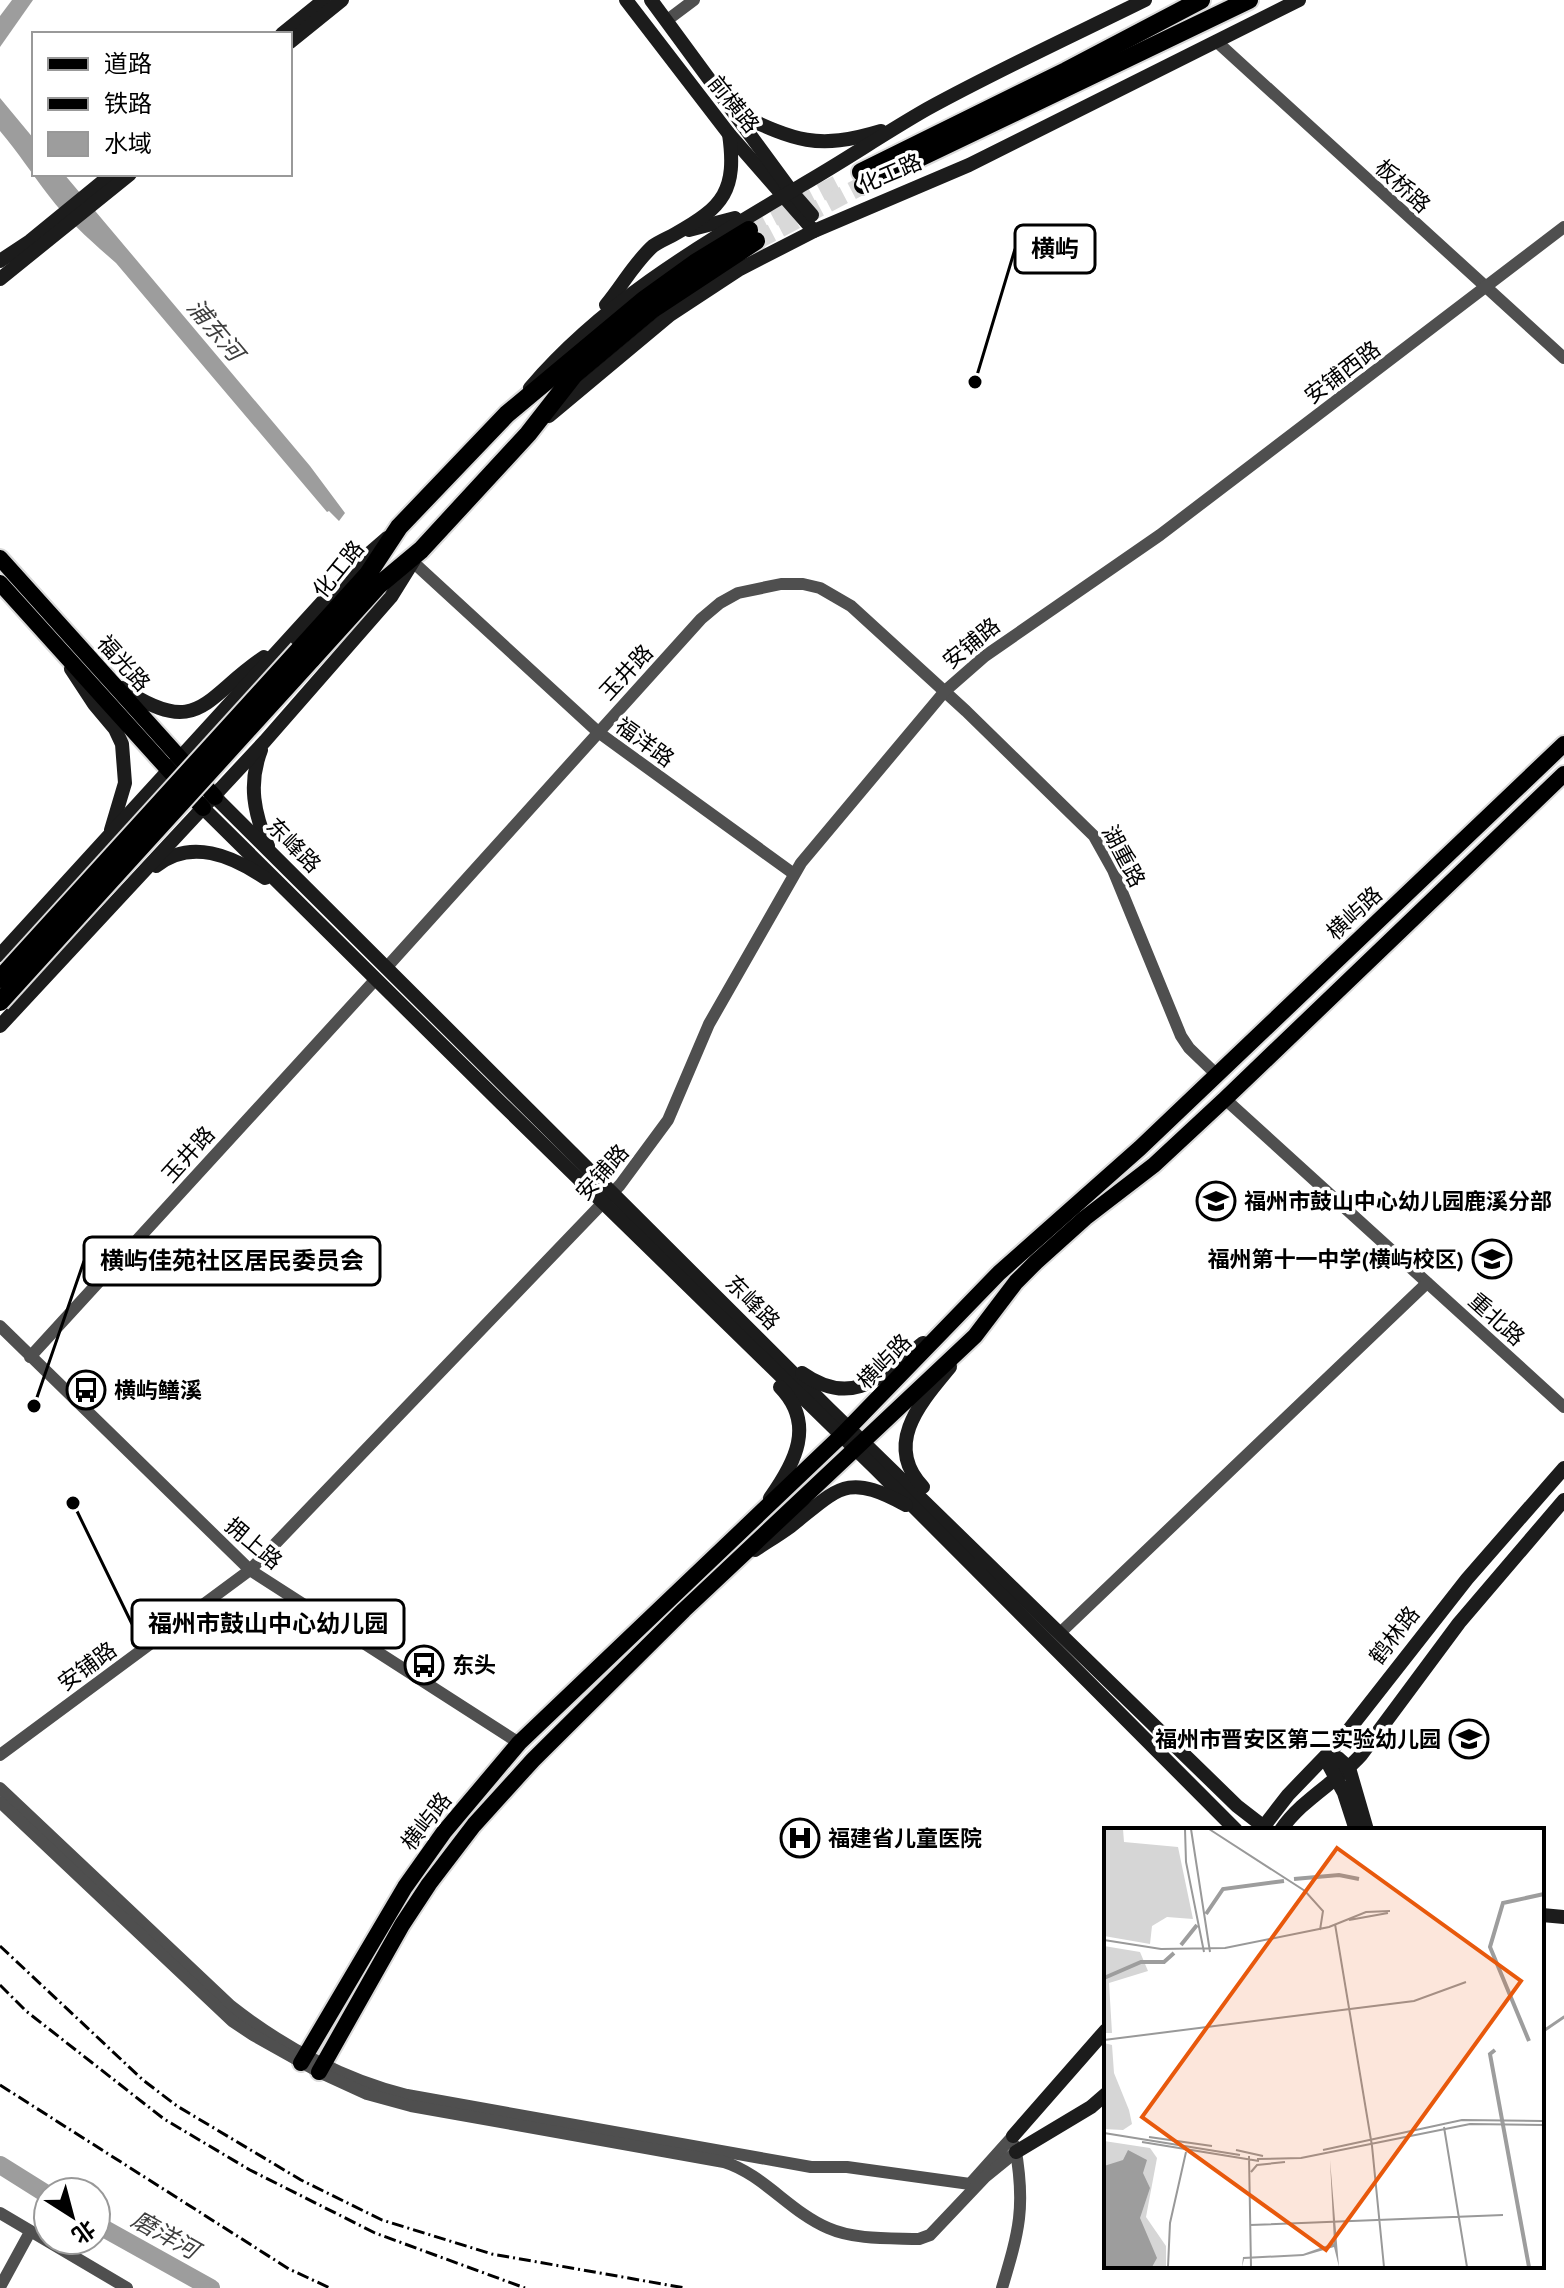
<svg xmlns="http://www.w3.org/2000/svg" width="1564" height="2288" font-family="'PT Sans','Noto Sans SC',sans-serif">
<style>
.water{fill:#9d9d9d}
.lines{fill:none;stroke-linecap:round;stroke-linejoin:round}
.stream{stroke:#9d9d9d;stroke-width:3}
.river{stroke:#9d9d9d;stroke-width:18}
.trunk-tunnel{stroke:#d9d9d9;stroke-width:18;stroke-dasharray:18 9;stroke-linecap:butt}
.primary-casing{stroke:#dbdbdb;stroke-width:20}
.trunk-casing{stroke:#dbdbdb;stroke-width:22}
.tertiary{stroke:#4f4f4f;stroke-width:12}
.secondary{stroke:#1c1c1c;stroke-width:14}
.primary{stroke:#000;stroke-width:16}
.trunk{stroke:#000;stroke-width:18}
.rail{stroke:#000;stroke-width:3;stroke-dasharray:12 4 2 4;stroke-linecap:butt}
.trunk-bridge-casing{stroke:#dbdbdb;stroke-width:22;stroke-linecap:butt}
.trunk-bridge{stroke:#000;stroke-width:18}
.labels{text-anchor:middle;stroke-width:7;stroke-linejoin:round;paint-order:stroke}
.street-label{font-size:22px;fill:#000;stroke:#fff}
.poi-label{font-size:22px;font-weight:bold;fill:#000;stroke:#fff;text-anchor:start}
.water-label{font-size:24px;font-style:italic;fill:#3e3e3e;stroke:#fff}
.inset-river{fill:none;stroke:#9d9d9d;stroke-width:4}
.inset-road{fill:none;stroke:#999;stroke-width:2}
.view{fill:#e8590c;fill-opacity:0.15;stroke:#e8590c;stroke-width:4}
.inset-edge{fill:none;stroke:#000;stroke-width:4}
.leader{fill:none;stroke:#000;stroke-width:3}
.callout-dot{fill:#000;stroke:#fff;stroke-width:3}
.callout{fill:#fff;stroke:#000;stroke-width:3}
.callout-label{font-size:24px;text-anchor:middle;font-weight:bold;fill:#000}
</style>
<rect width="100%" height="100%" fill="#fff"/>
<g class="water">
<path d="M12,0h21l-33,47v-31z"/>
<path d="M0,98l34,41v35h30l246,292 35,47 -6,8 -10,-10 -2,1 -211,-249c-24,-21 -48,-42 -67,-67 -17,-22 -31,-44 -49,-65z"/>
</g>
<g class="lines">
<path class="stream" d="M1542,2032l22,-15"/>
<g class="river">
<path d="M0,2165l48,30"/>
<path d="M96,2224l115,64"/>
</g>
<g class="trunk-tunnel">
<path d="M749,230l94,-49"/>
<path d="M756,241l107,-56"/>
</g>
<g class="primary-casing">
<g id="primary">
<path d="M0,558l215,239"/>
<path d="M0,583l203,225"/>
<path d="M301,2063l104,-176 39,-55 75,-89 322,-307 158,-163 141,-125 424,-404"/>
<path d="M319,2072l83,-147 27,-41 45,-59 59,-65 151,-150 291,-274 41,-54 20,-20 49,-44 69,-53 71,-66 339,-325"/>
</g>
</g>
<g class="trunk-casing">
<g id="trunk">
<path d="M861,172l205,-101 135,-71"/>
<path d="M863,185l386,-185"/>
<path d="M299,650l69,-76 31,-47 108,-113 138,-115 50,-36 54,-33"/>
<path d="M311,660l68,-75 42,-35 107,-116 46,-59 79,-66 103,-68"/>
</g>
</g>
<g class="tertiary">
<path d="M666,21l28,-21"/>
<path d="M1216,41l348,317"/>
<path d="M413,562l185,170 196,142"/>
<path d="M386,968l315,-349 19,-16 18,-10 43,-9h22l17,4 31,18 115,105 128,125 19,34 68,166 8,12 27,26"/>
<path d="M1225,1099l339,308"/>
<path d="M0,1326l250,244 269,173"/>
<path d="M30,1357l346,-378"/>
<path d="M1060,1633l367,-350"/>
<path d="M0,1755l250,-185 370,-385 48,-65 41,-96 92,-161 144,-172 40,-35 175,-121 404,-308"/>
<path d="M0,1788l231,218c51,40 113,74 176,89l404,72h36l123,17 43,-48"/>
<path d="M0,1802l232,219 21,14 66,37 48,22 44,12 313,56c39,12 66,50 104,66 27,12 62,10 91,11l11,-4 55,-58 31,-25"/>
<path d="M0,2213l127,75"/>
<path d="M0,2287l30,-55"/>
<path d="M1002,2288c17,-57 24,-81 13,-142"/>
</g>
<g class="secondary">
<path d="M626,0l103,134 85,97"/>
<path d="M651,0l141,192 20,23"/>
<path d="M282,34l42,-34"/>
<path d="M290,42l52,-42"/>
<path d="M734,112c60,28 81,39 147,19"/>
<path d="M689,230l46,-12"/>
<path d="M0,261l30,-20 82,-67"/>
<path d="M0,279l130,-105"/>
<path d="M606,305c16,-19 28,-42 47,-59 7,-5 15,-8 22,-12 49,-27 62,-44 54,-100"/>
<path d="M530,388c75,-88 173,-144 272,-203 42,-24 83,-52 125,-76 71,-39 145,-73 218,-109"/>
<path d="M549,416l121,-101 70,-46 74,-38 155,-66 330,-165"/>
<path d="M71,669l23,35 21,25 7,15 3,39 -14,47"/>
<path d="M122,688c78,52 82,9 142,-31"/>
<path d="M261,750c-13,34 -7,63 7,96"/>
<path d="M215,797l614,612 408,397 31,24"/>
<path d="M203,808l299,296 374,365 360,361"/>
<path d="M156,866c35,-28 76,-10 109,12"/>
<path d="M0,955l357,-391 30,-26"/>
<path d="M0,1026l265,-285 126,-144 23,-37"/>
<path d="M802,1373c52,37 82,1 121,-30"/>
<path d="M923,1487c-41,-43 -1,-86 27,-120"/>
<path d="M770,1498c25,-35 46,-74 10,-111"/>
<path d="M755,1550c12,-8 25,-16 36,-24 48,-38 55,-54 115,-21"/>
<path d="M1261,1830l27,-35 52,-54 127,-162 97,-111"/>
<path d="M1281,1830c20,-30 56,-48 80,-75l98,-132 105,-123"/>
<path d="M1356,1830l-12,-37 -19,-35h13l11,10 18,62"/>
<path d="M1542,1915l22,2"/>
<path d="M1013,2136l93,-106"/>
<path d="M1016,2152l75,-45 15,-13"/>
</g>
<use href="#primary" class="primary"/>
<use href="#trunk" class="trunk"/>
<g class="rail">
<path d="M0,1946l143,134 34,26 124,74 81,40 110,34 193,34"/>
<path d="M0,1985l26,26 138,108 86,51 125,63 150,55"/>
<path d="M0,2085l289,184 41,19"/>
</g>
<g class="trunk-bridge-casing">
<g id="trunk-bridge">
<path d="M0,979l299,-329"/>
<path d="M0,1002l311,-342"/>
</g>
</g>
<use href="#trunk-bridge" class="trunk-bridge"/>
</g>
<defs>
<g id="school-ring" transform="scale(2)"><circle r="9.5" fill="#fff" stroke="#000" stroke-width="1.5"/><path d="M0-5L7-2L0 1L-7-2ZM-4 1L0 2.5L4 1V4Q0 6-4 4Z" fill="#000"/></g>
<g id="bus-ring" transform="scale(2)"><circle r="9.5" fill="#fff" stroke="#000" stroke-width="1.5"/><path d="M-5-6H5V4H4V6H2V4H-2V6H-4V4H-5ZM-3.5-4V0h7V-4ZM-3.5 1.2v1.5H-2V1.2ZM2 1.2v1.5H3.5V1.2Z" fill="#000"/></g>
<g id="hospital-ring" transform="scale(2)"><circle r="9.5" fill="#fff" stroke="#000" stroke-width="1.5"/><path d="M-5-5h3v3.5h4V-5h3V5h-3V1.5h-4V5h-3Z" fill="#000"/></g>
</defs>
<g fill-rule="evenodd">
<use href="#school-ring" x="1216" y="1201"/>
<use href="#school-ring" x="1492" y="1259"/>
<use href="#bus-ring" x="86" y="1390"/>
<use href="#bus-ring" x="424" y="1665"/>
<use href="#school-ring" x="1469" y="1739"/>
<use href="#hospital-ring" x="800" y="1838"/>
</g>
<g class="labels">
<g class="street-label">
<text transform="translate(734 104) rotate(51)" y="8">前横路</text>
<text transform="translate(890 173) rotate(-23)" y="8">化工路</text>
<text transform="translate(1403 186) rotate(43)" y="8">板桥路</text>
<text transform="translate(1342 372) rotate(-37)" y="8">安铺西路</text>
<text transform="translate(338 569) rotate(-51)" y="8">化工路</text>
<text transform="translate(971 643) rotate(-39)" y="8">安铺路</text>
<text transform="translate(124 663) rotate(48)" y="8">福光路</text>
<text transform="translate(626 672) rotate(-47)" y="8">玉井路</text>
<text transform="translate(645 742) rotate(36)" y="8">福洋路</text>
<text transform="translate(294 845) rotate(45)" y="8">东峰路</text>
<text transform="translate(1124 856) rotate(62)" y="8">湖重路</text>
<text transform="translate(1354 913) rotate(-43)" y="8">横屿路</text>
<text transform="translate(188 1154) rotate(-48)" y="8">玉井路</text>
<text transform="translate(602 1172) rotate(-48)" y="8">安铺路</text>
<text transform="translate(753 1302) rotate(45)" y="8">东峰路</text>
<text transform="translate(1497 1319) rotate(42)" y="8">重北路</text>
<text transform="translate(884 1361) rotate(-46)" y="8">横屿路</text>
<text transform="translate(254 1543) rotate(40)" y="8">拥上路</text>
<text transform="translate(1394 1635) rotate(-52)" y="8">鹤林路</text>
<text transform="translate(87 1666) rotate(-36)" y="8">安铺路</text>
<text transform="translate(426 1821) rotate(-52)" y="8">横屿路</text>
</g>
<g class="poi-label">
<text x="1244" y="1209">福州市鼓山中心幼儿园鹿溪分部</text>
<text x="1464" y="1267" text-anchor="end">福州第十一中学(横屿校区)</text>
<text x="114" y="1398">横屿鳝溪</text>
<text x="452" y="1673">东头</text>
<text x="1441" y="1747" text-anchor="end">福州市晋安区第二实验幼儿园</text>
<text x="828" y="1846">福建省儿童医院</text>
</g>
<g class="water-label">
<text transform="translate(215 330) rotate(50)" y="8">浦东河</text>
<text transform="translate(165 2235) rotate(29)" y="8">磨洋河</text>
</g>
</g>
<g transform="translate(1104 1828)">
<rect width="440" height="440" fill="#fff"/>
<path d="M0,1h19l1,13 54,5 15,72 -26,-2 -15,9 -2,18 -46,-8zM0,118l36,6 8,19 -39,12 3,50h-8zM0,215l8,2 2,28 15,37 3,14 -9,6 -19,-1zM0,313l46,7 7,10 -11,59 20,29v21h-62z" fill="#d6d6d6"/>
<path d="M24,322l19,10 -4,13 7,15 -10,30 17,40 -5,9h-48v-101l19,-6zM226,332l9,107 -5,-20 -31,9 -59,3 -2,8 1,-10 60,-3 31,-11z" fill="#9d9d9d"/>
<path class="inset-river" d="M190,51l45,-4 20,4M102,86l17,-25 61,-8M77,117l16,-20M0,150l37,-16h23l10,-9M425,213l-39,-94 13,-44 41,-9M391,222l-5,4 39,213"/>
<path class="inset-road" d="M81,1l1,33 18,90M87,1l19,123M105,1l96,62 18,20 -3,19M245,92l39,-7M231,96l37,222 12,121M0,112l57,9 64,-1 104,-21 37,-15 24,-1M0,212l310,-39 52,-19M340,299l23,140M0,305l136,22M45,309l63,9M38,314l117,19M132,322l27,6M219,322l139,-30 80,1M145,328l2,111M153,331l44,-1 169,-34 74,1M147,344l6,-7 28,-3M146,397l253,-10M64,439l2,-44 16,-71"/>
<path class="view" d="M233,20l184,133 -195,269 -184,-133z"/>
<rect width="440" height="440" class="inset-edge"/>
</g>
<path class="leader" d="M975 382L1015 249M34 1406L84 1261M73 1503L132 1624"/>
<g class="callout-dot">
<circle cx="975" cy="382" r="8"/>
<circle cx="34" cy="1406" r="8"/>
<circle cx="73" cy="1503" r="8"/>
</g>
<g class="callout">
<rect x="1015" y="225" width="80" height="48" rx="8"/>
<rect x="84" y="1237" width="296" height="48" rx="8"/>
<rect x="132" y="1600" width="272" height="48" rx="8"/>
</g>
<g class="callout-label">
<text x="1055" y="257">横屿</text>
<text x="232" y="1269">横屿佳苑社区居民委员会</text>
<text x="268" y="1632">福州市鼓山中心幼儿园</text>
</g>
<rect x="32" y="32" width="260" height="144" fill="#ffffff" stroke="#999999" stroke-width="2"/>
<rect x="48" y="58" width="40" height="12" fill="#000000" stroke="#999999" stroke-width="2"/>
<text x="104" y="72" font-size="24" fill="#000000">道路</text>
<rect x="48" y="98" width="40" height="12" fill="#000000" stroke="#999999" stroke-width="2"/>
<text x="104" y="112" font-size="24" fill="#000000">铁路</text>
<rect x="48" y="132" width="40" height="24" fill="#9d9d9d" stroke="#999999" stroke-width="2"/>
<text x="104" y="152" font-size="24" fill="#000000">水域</text>
<g transform="translate(72 2216) rotate(144)"><circle r="38" fill="#ffffff" stroke="#999999" stroke-width="2"/>
<path d="M0-6L14 30L0 20L-14 30Z" fill="#000000"/>
<text y="-12" font-size="22" font-weight="bold" text-anchor="middle" fill="#000000">北</text>
</g>
</svg>
